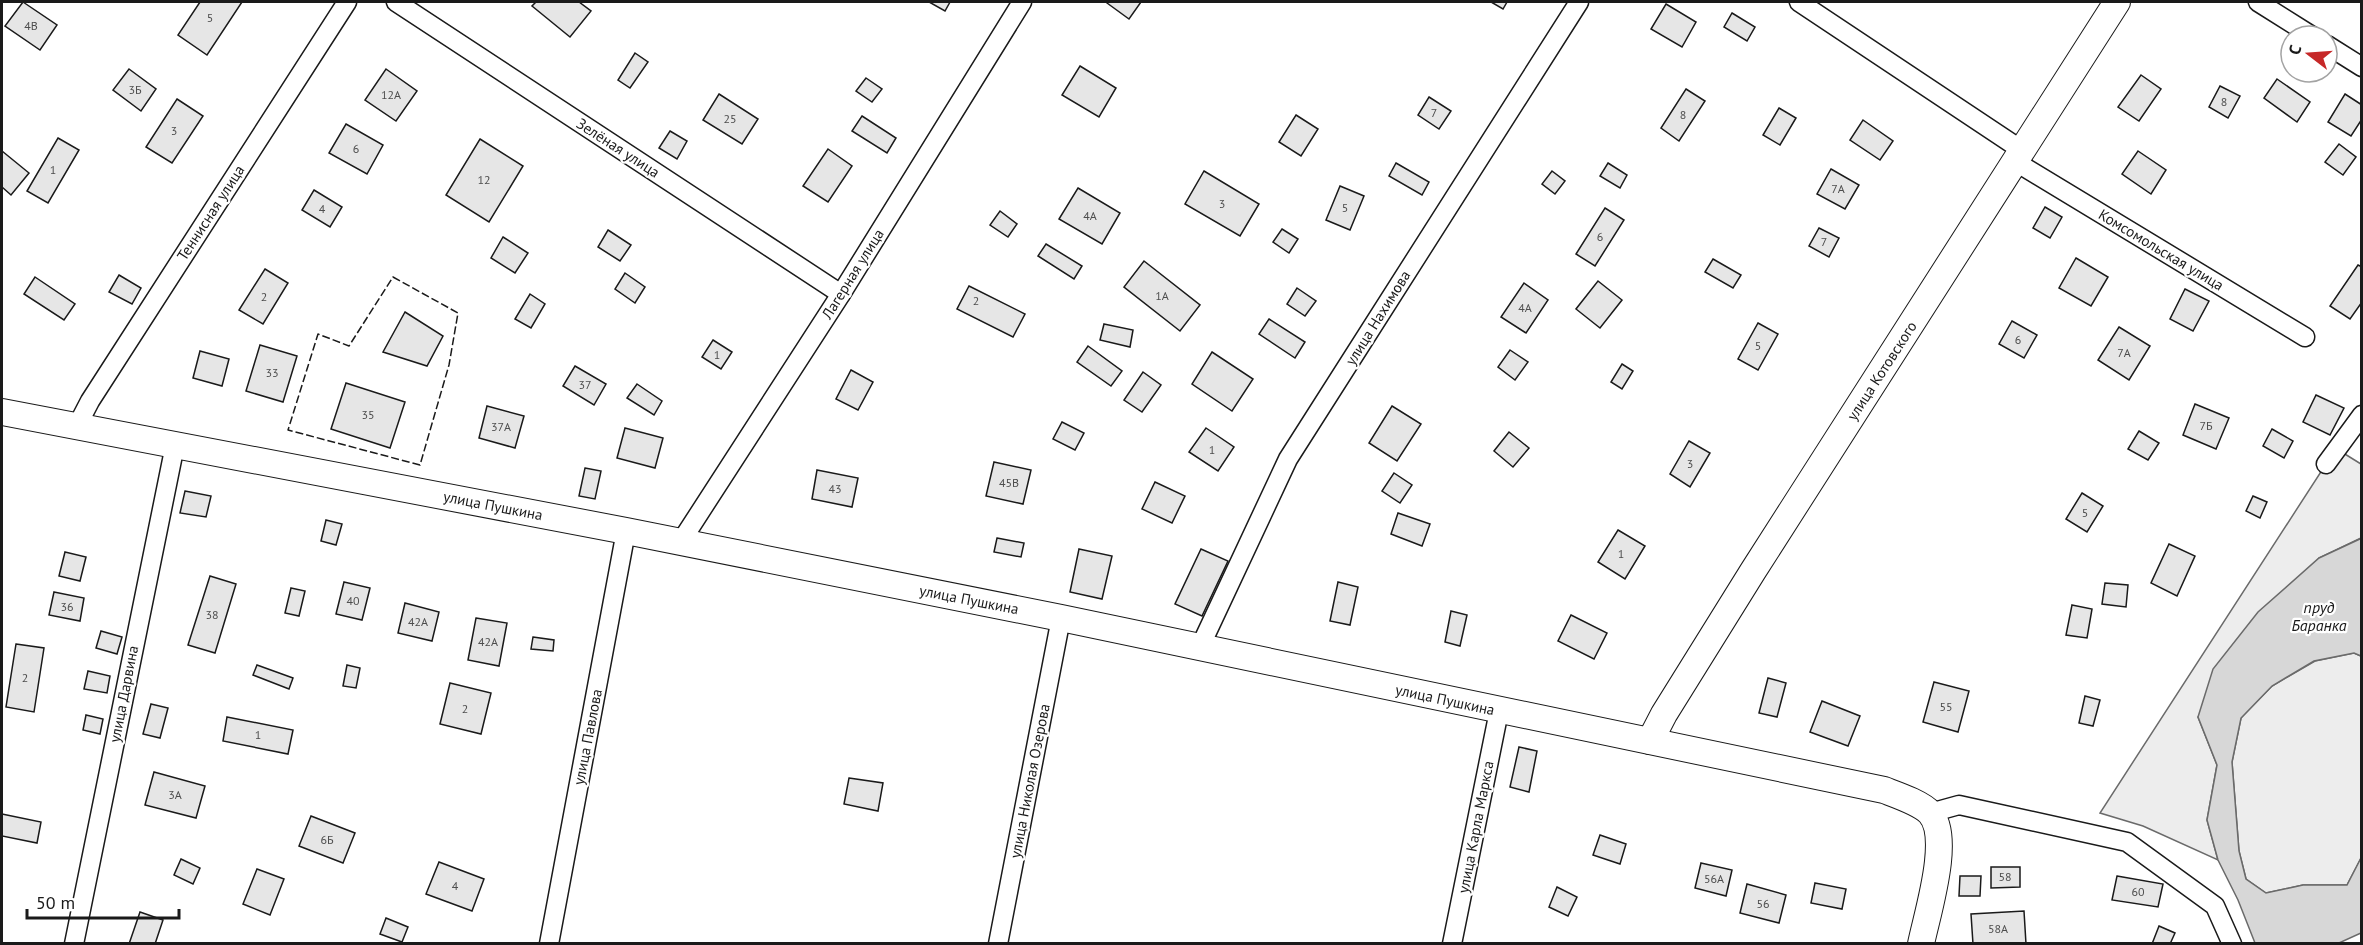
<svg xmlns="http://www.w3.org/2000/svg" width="2363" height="945" font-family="'PT Sans',sans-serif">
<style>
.built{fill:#ededed;stroke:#6a6a6a;stroke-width:1.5}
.water{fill:#d7d7d7;stroke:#6a6a6a;stroke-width:1.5}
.building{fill:#e6e6e6;stroke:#1a1a1a;stroke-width:1.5}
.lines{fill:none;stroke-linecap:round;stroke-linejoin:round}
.street-casing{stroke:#1a1a1a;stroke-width:21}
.secondary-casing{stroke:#1a1a1a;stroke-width:28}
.street{stroke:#fff;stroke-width:18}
.secondary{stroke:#fff;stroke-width:26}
.fence{stroke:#1a1a1a;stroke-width:1.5;stroke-dasharray:8 3;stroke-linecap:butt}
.labels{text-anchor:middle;stroke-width:4.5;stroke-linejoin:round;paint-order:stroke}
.number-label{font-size:12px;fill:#4d4d4d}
.street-label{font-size:15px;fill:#1a1a1a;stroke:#fff}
.water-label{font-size:16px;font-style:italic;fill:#1a1a1a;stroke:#fff}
</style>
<rect width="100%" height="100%" fill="#fff"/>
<g class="built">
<path d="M2340,451l21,13v74l-42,20 -121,159 19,48 -10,55 11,40 -75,-34 -43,-13 226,-349z"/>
<path d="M2354,653l7,3v202l-14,27h-44l-37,8 -20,-14 -7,-28 -7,-89 9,-44 31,-32 43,-25z"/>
</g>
<path class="water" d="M2362,538l-1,118 -7,-3 -40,8 -42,25 -31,32 -9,44 7,89 7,28 20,14 37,-8h44l14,-27v75l-22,10h-84l-17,-43 -20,-40 -11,-40 10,-55 -19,-48 15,-48 45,-57 61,-54z"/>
<g class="building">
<path d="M23,2l34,23 -17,25 -35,-24z"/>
<path d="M200,2h42l-35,53 -29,-20z"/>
<path d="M536,2h43l12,9 -21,26 -38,-31z"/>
<path d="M929,2h21l-5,9z"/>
<path d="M1108,2h33l-12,17 -22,-16z"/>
<path d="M1491,2h16l-4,7z"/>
<path d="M1666,4l30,18 -14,25 -31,-18z"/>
<path d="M1732,13l23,14 -8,14 -23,-14z"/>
<path d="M635,53l13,9 -18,26 -12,-8z"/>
<path d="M1080,66l36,22 -17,29 -37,-22z"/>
<path d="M129,69l27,20 -15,22 -28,-21z"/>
<path d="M386,69l31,22 -21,30 -31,-21z"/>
<path d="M2141,75l20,14 -22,32 -21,-14z"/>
<path d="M866,78l16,11 -10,13 -16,-11z"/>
<path d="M2277,79l33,23 -13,20 -33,-24z"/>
<path d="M2220,86l20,10 -12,22 -19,-11z"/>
<path d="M1686,89l19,12 -26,40 -18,-13z"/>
<path d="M719,94l39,25 -16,25 -39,-24z"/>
<path d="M2345,94l17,11v14l-11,17 -23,-14z"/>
<path d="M1429,97l22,14 -12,18 -21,-14z"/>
<path d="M177,99l26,17 -31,47 -26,-16z"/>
<path d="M1779,108l17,10 -16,27 -17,-10z"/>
<path d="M1296,115l22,14 -17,27 -22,-14z"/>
<path d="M862,116l34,22 -9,15 -35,-22z"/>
<path d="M1863,120l30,21 -13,19 -30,-20z"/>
<path d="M346,124l37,21 -16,29 -38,-21z"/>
<path d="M670,131l17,10 -10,18 -18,-11z"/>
<path d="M58,138l21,12 -31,53 -21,-12z"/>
<path d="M480,139l43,27 -34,56 -43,-27z"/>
<path d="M2339,144l17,13 -13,18 -18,-13z"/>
<path d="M828,149l24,17 -24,36 -25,-16z"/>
<path d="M2,151l27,22 -18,22 -9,-8z"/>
<path d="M2138,151l28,19 -15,24 -29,-20z"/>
<path d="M1396,163l33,19 -7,13 -33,-19z"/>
<path d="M1608,163l19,12 -7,13 -20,-12z"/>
<path d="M1831,169l28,16 -14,24 -28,-15z"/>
<path d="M1204,171l55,33 -19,32 -55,-32z"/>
<path d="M1552,171l13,10 -10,13 -13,-10z"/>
<path d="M1340,186l24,10 -14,34 -24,-10z"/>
<path d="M1078,188l42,25 -18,31 -43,-25z"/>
<path d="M314,190l28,17 -12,20 -28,-17z"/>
<path d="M2045,207l17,10 -12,21 -17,-10z"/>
<path d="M1605,208l19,12 -29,46 -19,-12z"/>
<path d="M1000,211l17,13 -9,13 -18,-12z"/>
<path d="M1819,228l20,10 -10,19 -20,-11z"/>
<path d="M1282,229l16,10 -9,14 -16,-11z"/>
<path d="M608,230l23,15 -11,16 -22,-14z"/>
<path d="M503,237l25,16 -13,20 -24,-15z"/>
<path d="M1046,244l36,22 -8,13 -36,-23z"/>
<path d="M2076,258l32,19 -17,29 -32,-18z"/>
<path d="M1713,259l28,16 -8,13 -28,-16z"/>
<path d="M1144,261l56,44 -20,26 -56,-44z"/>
<path d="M2358,265l4,2v35l-12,17 -20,-13z"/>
<path d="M265,269l23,14 -25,41 -24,-14z"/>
<path d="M625,273l20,14 -10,16 -20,-14z"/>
<path d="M119,275l22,13 -9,16 -23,-12z"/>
<path d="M35,277l40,27 -11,16 -40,-26z"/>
<path d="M1598,281l24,19 -22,28 -24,-19z"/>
<path d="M1524,283l24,17 -22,33 -25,-16z"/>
<path d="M969,286l56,28 -12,23 -56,-28z"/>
<path d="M1297,288l19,13 -11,15 -18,-12z"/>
<path d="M2185,289l24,12 -16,30 -23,-12z"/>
<path d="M530,294l15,10 -14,24 -16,-9z"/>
<path d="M405,312l38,24 -16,30 -44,-14z"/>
<path d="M1269,319l36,23 -10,16 -36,-24z"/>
<path d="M2012,321l25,14 -13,23 -25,-14z"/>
<path d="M1758,323l20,11 -20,36 -20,-11z"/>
<path d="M1104,324l29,6 -3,17 -30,-7z"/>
<path d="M2119,327l31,19 -21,34 -31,-20z"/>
<path d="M713,340l19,12 -11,17 -19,-12z"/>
<path d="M260,345l37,11 -14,46 -37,-11z"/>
<path d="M1088,346l34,25 -11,15 -34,-24z"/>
<path d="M1510,350l18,12 -13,18 -17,-13z"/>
<path d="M200,351l29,8 -7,27 -29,-8z"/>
<path d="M1212,352l41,27 -21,32 -40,-27z"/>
<path d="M1622,364l11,7 -11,18 -11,-7z"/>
<path d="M575,366l31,18 -12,21 -31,-19z"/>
<path d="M851,370l22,12 -15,28 -22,-11z"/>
<path d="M1143,372l18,13 -19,27 -18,-12z"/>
<path d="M346,383l59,19 -15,46 -59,-19z"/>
<path d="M637,384l25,17 -8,14 -27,-17z"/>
<path d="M2316,395l28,13 -14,27 -27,-13z"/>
<path d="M2195,404l34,14 -13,31 -33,-14z"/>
<path d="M487,406l37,10 -9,32 -36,-10z"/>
<path d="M1392,406l29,18 -24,37 -28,-18z"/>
<path d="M1062,422l22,11 -9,17 -22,-11z"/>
<path d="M625,428l38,10 -8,30 -38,-10z"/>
<path d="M1206,428l28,19 -16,24 -29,-19z"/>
<path d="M2272,429l21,12 -9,17 -21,-12z"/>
<path d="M2139,431l20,12 -11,17 -20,-11z"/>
<path d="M1509,432l20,16 -16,19 -19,-16z"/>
<path d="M1689,441l21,12 -20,34 -20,-13z"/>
<path d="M994,462l37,8 -8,34 -37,-8z"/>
<path d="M585,468l16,3 -6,28 -16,-3z"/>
<path d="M817,470l41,8 -6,29 -40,-8z"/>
<path d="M1394,473l18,12 -12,18 -18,-12z"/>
<path d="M1155,482l30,14 -13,27 -30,-14z"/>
<path d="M185,491l26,5 -5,21 -26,-4z"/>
<path d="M2082,493l21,13 -16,26 -21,-13z"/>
<path d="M2253,496l14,6 -7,16 -14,-7z"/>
<path d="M1398,513l32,11 -8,22 -31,-12z"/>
<path d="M326,520l16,4 -6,21 -15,-4z"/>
<path d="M1618,530l27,16 -20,33 -27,-17z"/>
<path d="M997,538l27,5 -3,14 -27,-5z"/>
<path d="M2169,544l26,12 -18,40 -26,-13z"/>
<path d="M1079,549l33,7 -10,43 -32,-7z"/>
<path d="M1201,549l27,12 -26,55 -27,-12z"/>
<path d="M65,552l21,5 -6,24 -21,-5z"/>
<path d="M210,576l26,8 -21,69 -27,-8z"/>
<path d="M344,582l26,6 -8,32 -26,-6z"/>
<path d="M1338,582l20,5 -8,38 -20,-4z"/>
<path d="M2105,583l23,2 -2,22 -24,-3z"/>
<path d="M291,588l14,3 -6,25 -14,-3z"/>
<path d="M54,592l30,6 -4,23 -31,-6z"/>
<path d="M405,603l34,9 -7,29 -34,-8z"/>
<path d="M2072,605l20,4 -5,29 -21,-3z"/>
<path d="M1451,611l16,4 -7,31 -15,-4z"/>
<path d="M1571,615l36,18 -13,26 -36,-18z"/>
<path d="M476,618l31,5 -8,43 -31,-6z"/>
<path d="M101,631l21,6 -5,17 -21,-6z"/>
<path d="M533,637l21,3 -1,11 -22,-2z"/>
<path d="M16,644l28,4 -10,64 -28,-5z"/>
<path d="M257,665l36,13 -4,11 -36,-14z"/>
<path d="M347,665l13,3 -4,20 -13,-2z"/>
<path d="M88,671l22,5 -3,17 -23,-4z"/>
<path d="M1768,678l18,5 -9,34 -18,-4z"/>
<path d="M1934,682l35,9 -11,41 -35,-10z"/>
<path d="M450,683l41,10 -10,41 -41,-10z"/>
<path d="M2085,696l15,4 -7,26 -14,-3z"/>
<path d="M1822,701l38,15 -12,30 -38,-14z"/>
<path d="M151,704l17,4 -8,30 -17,-4z"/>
<path d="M86,715l17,4 -3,15 -17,-4z"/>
<path d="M227,717l66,13 -5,24 -65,-13z"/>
<path d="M1519,747l18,4 -8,41 -19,-5z"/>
<path d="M154,772l51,14 -9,32 -51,-13z"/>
<path d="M849,778l34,5 -5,28 -34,-7z"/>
<path d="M2,814l39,8 -4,21 -35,-7z"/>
<path d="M311,816l44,17 -12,30 -44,-17z"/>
<path d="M1600,835l26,9 -6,20 -27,-9z"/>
<path d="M181,859l19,9 -7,16 -19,-9z"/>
<path d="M439,862l45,17 -12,32 -46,-17z"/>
<path d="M1701,863l31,7 -6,26 -31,-8z"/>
<path d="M1991,867h29v20l-29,1z"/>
<path d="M257,869l27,10 -14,36 -27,-11z"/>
<path d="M1960,876h21l-1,20h-21z"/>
<path d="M2117,876l46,8 -5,23 -46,-7z"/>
<path d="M1815,883l31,6 -4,20 -31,-6z"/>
<path d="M1747,884l39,11 -7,28 -39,-10z"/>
<path d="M1557,887l20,10 -9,19 -19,-9z"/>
<path d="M2024,911l2,33h-53l-2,-30z"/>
<path d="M140,912l23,8 -8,24h-26z"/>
<path d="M386,918l22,9 -6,15 -22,-8z"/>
<path d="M2159,926l16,7 -5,11h-18z"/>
</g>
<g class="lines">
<g class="street-casing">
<g id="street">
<path d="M396,2l445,292"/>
<path d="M1799,2l224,149"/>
<path d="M2258,2l54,34"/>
<path d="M2327,45l35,22"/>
<path d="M2016,162l289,175"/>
<path d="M77,426l13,-25 257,-399"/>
<path d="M2326,464l36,-49"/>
<path d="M680,543l161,-249 181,-292"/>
<path d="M1200,647l88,-188 291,-457"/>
<path d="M1930,813l29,-8 168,37 88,64 17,38"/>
<path d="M74,944l101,-499"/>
<path d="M549,944l77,-413"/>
<path d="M998,944l63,-326"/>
<path d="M1452,944l47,-233"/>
</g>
</g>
<g class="secondary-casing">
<g id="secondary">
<path d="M2,412l624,119 435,87 823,172c13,5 37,13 46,23 22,24 -3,101 -9,131"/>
<path d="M1650,741l14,-27 89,-143 364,-569"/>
</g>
</g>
<use href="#street" class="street"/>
<use href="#secondary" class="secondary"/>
<path class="fence" d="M393,277l65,36 -9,52 -29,100 -132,-35 30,-96 31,12z"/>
</g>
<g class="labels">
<g class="number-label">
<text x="210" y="22">5</text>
<text x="31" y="30">4В</text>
<text x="135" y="94">3Б</text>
<text x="391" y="99">12А</text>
<text x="2224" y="106">8</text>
<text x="1434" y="117">7</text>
<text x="1683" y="119">8</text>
<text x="730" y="123">25</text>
<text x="174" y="135">3</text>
<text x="356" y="153">6</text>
<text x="53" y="174">1</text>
<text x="484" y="184">12</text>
<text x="1838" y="193">7А</text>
<text x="1222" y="208">3</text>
<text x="1345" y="212">5</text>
<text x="322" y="213">4</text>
<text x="1090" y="220">4А</text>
<text x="1600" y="241">6</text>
<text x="1824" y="246">7</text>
<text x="1162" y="300">1А</text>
<text x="264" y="301">2</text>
<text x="976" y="305">2</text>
<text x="1525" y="312">4А</text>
<text x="2018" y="344">6</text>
<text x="1758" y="350">5</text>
<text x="2124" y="357">7А</text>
<text x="717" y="359">1</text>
<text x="272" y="377">33</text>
<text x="585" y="389">37</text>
<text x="368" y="419">35</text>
<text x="2206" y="430">7Б</text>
<text x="501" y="431">37А</text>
<text x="1212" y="454">1</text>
<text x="1690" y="468">3</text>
<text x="1009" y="487">45В</text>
<text x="835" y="493">43</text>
<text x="2085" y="517">5</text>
<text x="1621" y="558">1</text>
<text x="353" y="605">40</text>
<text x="67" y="611">36</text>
<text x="212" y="619">38</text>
<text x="418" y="626">42А</text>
<text x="488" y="646">42А</text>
<text x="25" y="682">2</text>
<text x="1946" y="711">55</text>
<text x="465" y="713">2</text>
<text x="258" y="739">1</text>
<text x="175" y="799">3А</text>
<text x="327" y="844">6Б</text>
<text x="2005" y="881">58</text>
<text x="1714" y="883">56А</text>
<text x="455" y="890">4</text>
<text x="2138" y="896">60</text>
<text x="1763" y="908">56</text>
<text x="1998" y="933">58А</text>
</g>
<g class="street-label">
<text transform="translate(618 148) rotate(33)" y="5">Зелёная улица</text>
<text transform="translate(211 213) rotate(-57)" y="5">Теннисная улица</text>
<text transform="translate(2161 250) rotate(31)" y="5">Комсомольская улица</text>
<text transform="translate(853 274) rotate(-58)" y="5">Лагерная улица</text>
<text transform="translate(1378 318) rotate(-58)" y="5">улица Нахимова</text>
<text transform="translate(1882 371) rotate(-57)" y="5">улица Котовского</text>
<text transform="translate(493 506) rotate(11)" y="5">улица Пушкина</text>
<text transform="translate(969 600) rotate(11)" y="5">улица Пушкина</text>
<text transform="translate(124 694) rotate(-79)" y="5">улица Дарвина</text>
<text transform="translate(1445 700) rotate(12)" y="5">улица Пушкина</text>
<text transform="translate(588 737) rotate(-79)" y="5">улица Павлова</text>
<text transform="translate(1030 781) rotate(-79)" y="5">улица Николая Озерова</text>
<text transform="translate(1476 827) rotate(-79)" y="5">улица Карла Маркса</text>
</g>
<g class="water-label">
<text x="2319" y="613">пруд<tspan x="2319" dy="18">Баранка</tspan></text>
</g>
</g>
<rect width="2363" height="945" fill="none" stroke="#1a1a1a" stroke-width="6"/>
<g transform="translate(2309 54) rotate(287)"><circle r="28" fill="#ffffff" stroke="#a3a3a3" stroke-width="1.5"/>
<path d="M0-4.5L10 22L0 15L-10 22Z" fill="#c62828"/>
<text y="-9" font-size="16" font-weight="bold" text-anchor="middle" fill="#1a1a1a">С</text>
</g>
<path d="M27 909v9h152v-9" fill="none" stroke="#1a1a1a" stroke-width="3"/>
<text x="36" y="909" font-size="18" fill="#1a1a1a" stroke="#ffffff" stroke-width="4.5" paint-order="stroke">50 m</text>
</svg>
